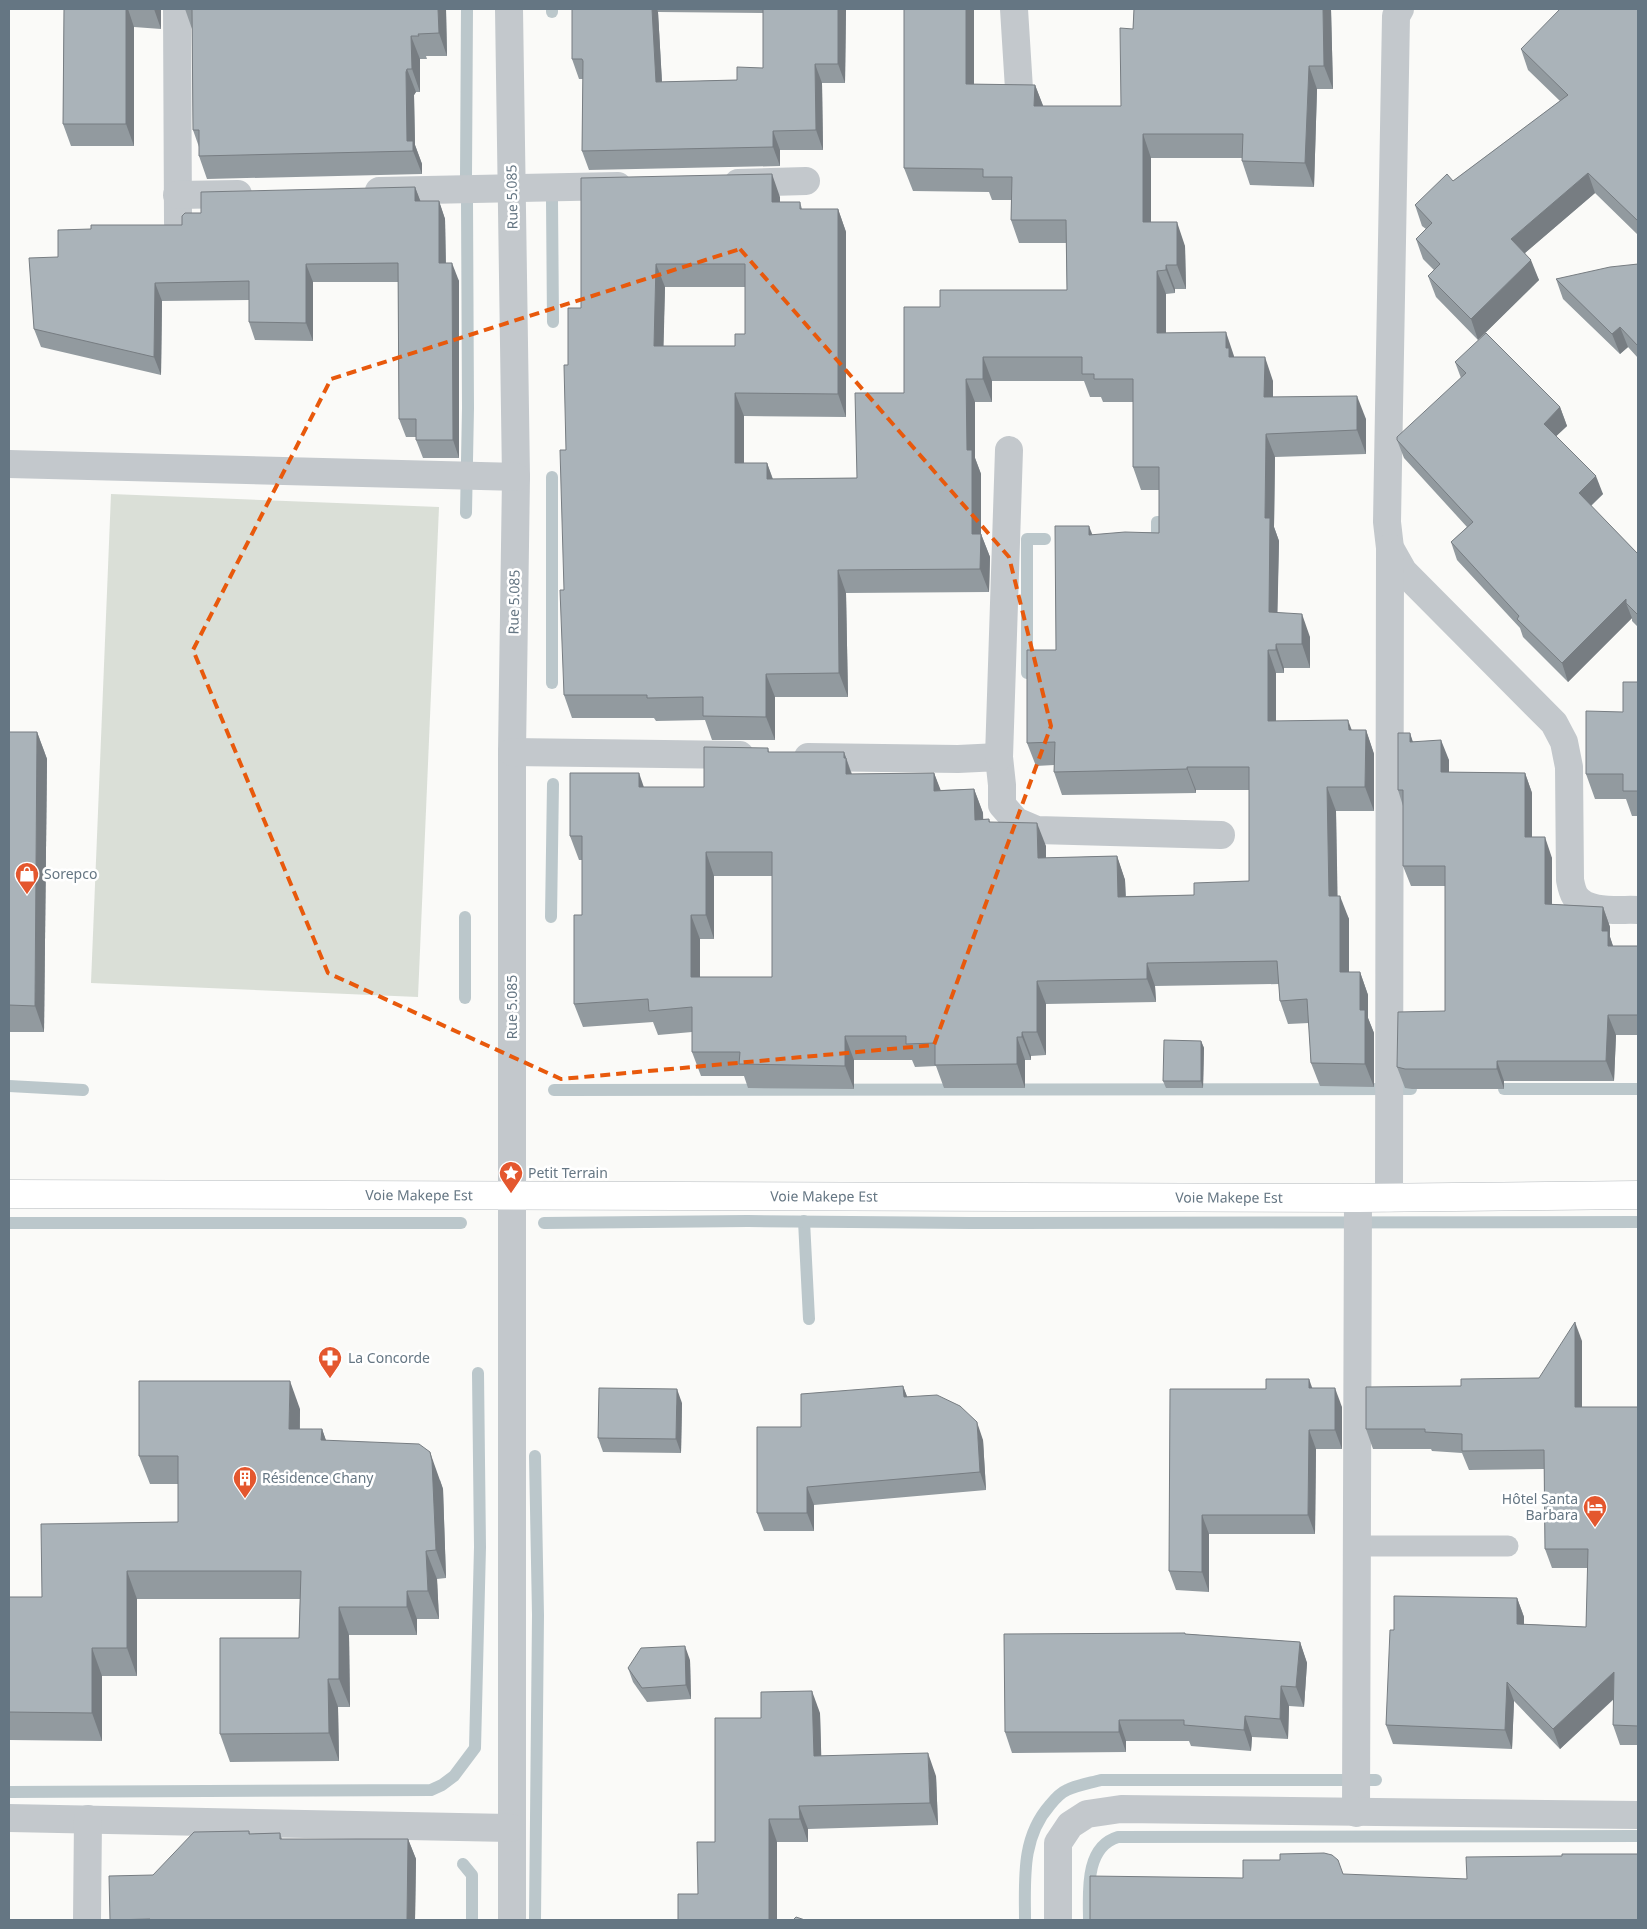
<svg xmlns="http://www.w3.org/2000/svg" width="1647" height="1929" font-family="'Noto Sans',sans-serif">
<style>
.green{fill:#dadfd7}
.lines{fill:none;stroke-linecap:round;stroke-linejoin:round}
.stream{stroke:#bbc7cb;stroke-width:12}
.primary-casing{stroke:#b5babe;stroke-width:29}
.lane{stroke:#c3c8cc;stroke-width:21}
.street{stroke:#c3c8cc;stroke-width:28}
.primary{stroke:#fff;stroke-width:28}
.wall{fill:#929a9f;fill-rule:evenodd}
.shaded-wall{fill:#777d82}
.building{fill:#aab3b9;stroke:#777d82;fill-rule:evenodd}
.marked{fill:none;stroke:#e8590c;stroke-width:4;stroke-dasharray:10 6;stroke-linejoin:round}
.labels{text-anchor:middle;stroke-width:5;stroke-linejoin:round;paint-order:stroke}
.street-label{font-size:14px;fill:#657683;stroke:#fff}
.poi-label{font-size:14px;fill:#657683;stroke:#fff;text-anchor:start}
</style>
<rect width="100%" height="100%" fill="#fafaf8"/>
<path class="green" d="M111,494l328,13 -21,490 -327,-14z"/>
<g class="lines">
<g class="stream">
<path d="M552,9v3"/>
<path d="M466,176l1,-167"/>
<path d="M552,200l1,122"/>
<path d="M466,513l2,-105 -1,-206"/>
<path d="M1147,538h10v-16h19"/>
<path d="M1027,673v-134h18"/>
<path d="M552,683v-206"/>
<path d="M465,917v81"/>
<path d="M551,917l2,-133"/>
<path d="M9,1086l74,4"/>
<path d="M1504,1089h134"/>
<path d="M554,1090l857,-1"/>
<path d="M804,1221l5,98"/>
<path d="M9,1223h452"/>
<path d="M544,1223l204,-2 222,2 668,-1"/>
<path d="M535,1456l3,159 -3,305"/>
<path d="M9,1792l422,-2 11,-5 12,-9 21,-28 5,-201 -2,-174"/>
<path d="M463,1864l9,11v45"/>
<path d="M1025,1920c0,-41 -4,-82 25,-115 4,-5 10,-12 17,-15 10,-5 23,-7 34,-10h275"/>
<path d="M1089,1920c0,-26 -5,-73 29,-83l520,-1"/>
</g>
<g class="primary-casing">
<g id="primary">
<path id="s1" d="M9,1194l1349,4 280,-3"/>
</g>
</g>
<path class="lane" d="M1357,1546h151"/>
<g class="street">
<path d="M177,9l1,214"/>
<path d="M509,9l7,468 -4,275v1168"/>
<path d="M1014,9l5,80"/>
<path d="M1400,9l-4,7 -9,506 3,26 13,23 151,152 10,19 5,25 1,113c1,5 2,11 5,16 12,18 44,13 63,14"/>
<path d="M738,183l68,-2"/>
<path d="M379,191l239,-5"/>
<path d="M177,195l61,-1"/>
<path d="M9,464l507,13"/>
<path d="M512,752l228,3"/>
<path d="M808,757l150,2 41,-2 3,28v20l14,16 21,9 184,5"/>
<path d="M999,757l10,-307"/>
<path d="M1389,1198l1,-650"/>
<path d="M1356,1813l2,-615"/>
<path d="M9,1818l502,10"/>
<path d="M87,1920l1,-101"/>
<path d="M1058,1920v-77l12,-18 17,-11 34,-5 517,6"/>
</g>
<use href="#primary" class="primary"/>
</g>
<g class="wall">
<path d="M64,9h97v20l-27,-2v119h-63l-8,-22z"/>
<path d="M185,9h261l1,47h-21l1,3h-7v33h-4l-2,3 1,50 7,19v10l-215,5 -8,-23v-9l-6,-17 -1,-101z"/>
<path d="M572,9h274l-1,74h-23l1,67h-43v16l-191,4 -7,-19 1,-72h-4l-7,-20zM658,12l105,1v55l-26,12 -75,2z"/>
<path d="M974,9v75l61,1 8,21h78l12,-77 1,-20h197l2,80h-16l-3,98 -64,-2 -8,-24v-3h-91v64l34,24 1,43h-11v4l-9,1v39l68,23v1l39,24v16l93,22v35l-91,3 -1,70 5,14 -2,72 33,24v31h-26v5h-8v48l76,9h14l8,24v57h-38l1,85 12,23v53h11l8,23v23l6,15v54l-54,-1 -9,-23 -2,-40 -21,1 -8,-23 -1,-17 -124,2 1,16 -110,2v51l-15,1v4h-6v28h-81l-8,-22 -21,1 -3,-7h-58v29l-106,-1 -4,-12h-43l-9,-24v-20l-34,3 -5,-13 -70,5 -9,-23 8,-89v-55h-3l-9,-24 74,-49h60l64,-39 1,4h75l8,22 82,-1 6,17 34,-1 9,24v6h6l1,3 56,24v12l71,-2 8,24 1,16 68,-1 55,-14v-91h-53v3l-134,2 -8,-23v-7l-18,1 -9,-23 65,-208 67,-2v-43h-18l-8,-23v-65h-30l-2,-5h-11l-6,-16h-92v21h-17v56l6,16v60l9,23 -1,35 -143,1 2,104h-73v43h-63l-7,-20 -49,1 -2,-3h-82l-8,-23v-105l4,-225 13,-57v-130l199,19v5h20l2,7h36l8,23v185l-102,-1v47h23l6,16 84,-1 47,-85 36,-86 127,-17 -1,-47h-47l-8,-23v-20h-19l-3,-8 -76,-1 -9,-23zM665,287h80v47l-10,12h-72zM714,876h58v101h-72v-38h14z"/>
<path d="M1638,9v226l-43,-42 -70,60 14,27 -61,60 -42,-43 -8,-21 6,-6 -11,-11 -7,-20 10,-10 -4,-3 -7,-21 38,-24 107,-80 -32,-31 -7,-21z"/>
<path d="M415,187l5,14h19l6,18 1,44 13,18v177h-36l-7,-18v-3h-10l-7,-18 -1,-137h-85v59l-58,-1 -6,-18v-22l-87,1 -1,74 -120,-28 -7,-18 24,-72 33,-28 91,-4 19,-12z"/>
<path d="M1638,264v94l-10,-11 -8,7 -57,-55 -7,-20z"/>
<path d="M1455,362l105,45 7,19 -11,10 47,58 -12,12 47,48v73l-6,-6v-3l-64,64 -45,-45 -3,-9 -63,-68 -6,-18 16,-15 -63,-69 -7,-18 64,-62z"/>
<path d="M1638,682v134h-6l-6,-17h-31l-9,-25 37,-62z"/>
<path d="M9,732h28l10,27 -3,273h-35z"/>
<path d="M1410,733l2,8 37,19v12l76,1 7,20v44l20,21v46l51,3 7,20v10l3,9h25v89h-22l-2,46h-110v8h-92l-7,-1 -8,-21 48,-56v-125h-34l-8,-20v-60l-5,-16z"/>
<path d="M1201,1041l3,7 -1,40h-37l-3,-7z"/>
<path d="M1582,1341v66h56v338h-18l-7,-20 1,-26 -54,50 -46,-48 -2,48 -119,-5 -7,-19 8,-95 123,-32 7,19v7l62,3 2,-59h-36l-7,-19 -1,-80 -75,1 -7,-17 -30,-2 -1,-2h-58l-7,-20 95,-43 78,-8z"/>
<path d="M903,1386l4,11 76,43 3,50 -172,15v26h-50l-7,-18 44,-86z"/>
<path d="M1312,1388l30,19v42h-26l-1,85h-106v58l-33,-2 -7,-19 97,-182z"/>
<path d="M682,1403l-1,50 -78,-1 -5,-14z"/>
<path d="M300,1409v20h22l4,12 114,39 3,9 3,89 -9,1 2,40h-22v16h-68l1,72h-12l1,54 -109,1 -10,-28 79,-96 1,-39h-163v77h-35v65l-93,-1v-143h33l136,-75v-38h-28l-11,-28z"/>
<path d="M1186,1634l114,8 7,21 -3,44 -15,-1 -1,33 -36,-2 -1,14 -60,-5 -2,-5h-63v11l-114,1 -7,-21z"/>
<path d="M690,1660l1,39 -44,3 -14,-20 -5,-14z"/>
<path d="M820,1713l1,43 115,20 2,49 -130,4v13h-31v78l-79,-26 17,-52 46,-124z"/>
<path d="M249,1831l1,3 30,-1 2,6h126l8,20 -1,61h-305l43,-45z"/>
</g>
<g class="shaded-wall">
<path d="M126,9h2l6,18v119l-8,-22z"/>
<path d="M154,9h7v20z"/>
<path d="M438,9h8l1,47 -8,-23z"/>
<path d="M652,9h5l1,3 5,89 -7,-19z"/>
<path d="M838,9h8l-1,74 -7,-19z"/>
<path d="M966,9h8v98l-8,-23z"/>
<path d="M1323,9h8l2,80 -9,-23z"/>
<path d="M411,36l9,23v33l-8,-23z"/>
<path d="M815,64l7,19 1,67 -7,-20z"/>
<path d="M1309,66l8,23 -3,98 -9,-24z"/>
<path d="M407,69l9,23 -2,3 1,50 7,19v10l-9,-23 -6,-10 -1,-69z"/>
<path d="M1035,85l9,23 -10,-2z"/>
<path d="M773,131l7,19v16l-7,-19z"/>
<path d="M1143,134l8,24v87l-8,-23z"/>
<path d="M1588,173l7,20 -77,66 -7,-20z"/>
<path d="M772,174l8,23v29l-8,-24z"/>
<path d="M415,187l7,18 -7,-4z"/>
<path d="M439,201l6,18 1,62 -7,-18z"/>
<path d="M838,209l8,23v185l-8,-23z"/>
<path d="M1177,222l8,24 1,43 -9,-24z"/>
<path d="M1531,260l8,20 -61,60 -7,-21z"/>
<path d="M452,263l7,18v177l-6,-18z"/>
<path d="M306,264l7,18v59l-7,-18z"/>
<path d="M656,264l9,23 -2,83 -9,-24z"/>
<path d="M1166,265l9,24v4l-9,-23z"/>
<path d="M1157,271l9,23v62l-9,-23z"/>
<path d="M155,283l7,18 -1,74 -7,-18z"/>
<path d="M1620,327l8,20 -8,7 -8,-20z"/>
<path d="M1226,332l8,24v7l4,18 -12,-33z"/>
<path d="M983,357l9,24v21l-9,-23z"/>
<path d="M1265,357l8,24v39l-9,-23z"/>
<path d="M966,379l9,23v56l6,16v71v-11l9,23 -1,35 -9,-23 -8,-35 -5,-84z"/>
<path d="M735,393l9,23v70l-9,-23z"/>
<path d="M1357,396l9,23v35l-9,-24z"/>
<path d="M1560,407l7,19 -17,16 -6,-18z"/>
<path d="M1266,434l9,23 -1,70 5,14 -2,95 -8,-24 -4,-94z"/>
<path d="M767,463l8,23 -8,-7z"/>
<path d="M1596,476l7,18 -18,17 -6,-18z"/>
<path d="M1089,526l9,23 -9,-14z"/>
<path d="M838,570l8,23 2,104 -9,-24z"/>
<path d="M1626,599v4l6,15 -64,64 -6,-19z"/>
<path d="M1302,614l8,23v31l-8,-24z"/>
<path d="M1276,644l8,24v5l-8,-23z"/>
<path d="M1268,650l8,23v71l-8,-23z"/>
<path d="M766,674l9,23v43l-9,-23z"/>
<path d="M1348,720l9,24 -8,-14z"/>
<path d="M1366,730l8,24v57l-9,-24z"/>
<path d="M37,732l10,27 -3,273 -9,-26z"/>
<path d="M1410,733l7,21 -7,-12z"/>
<path d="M1441,740l8,20v32l-8,-20z"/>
<path d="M844,752l10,30 -8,-8z"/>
<path d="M1187,767l9,23v3l-9,-24z"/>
<path d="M639,773l8,23 -8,-9z"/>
<path d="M934,773l9,23 -9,-5z"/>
<path d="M1525,773l7,20v65l-7,-21z"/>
<path d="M1327,787l9,24 2,108 -9,-23z"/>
<path d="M974,789l9,24 1,30 -9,-23z"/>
<path d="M1037,823l9,23v35l-8,-23z"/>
<path d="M1545,837l7,21v66l-7,-20z"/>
<path d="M706,852l8,24v63l-8,-24z"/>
<path d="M1117,856l8,24 1,40 -8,-23z"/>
<path d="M1340,896l9,23v76l-9,-23z"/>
<path d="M1603,907l7,20v10l5,15v14l-13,-35z"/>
<path d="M691,915l9,24v62l-9,-24z"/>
<path d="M1147,963l8,23 1,16 -9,-23z"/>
<path d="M1360,972l8,23v23l6,15v54l-9,-23 -5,-54z"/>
<path d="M1037,981l9,23v51l-9,-23z"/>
<path d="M1608,1015l8,20 -2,46 -8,-20z"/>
<path d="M1022,1032l9,24v4l-9,-23z"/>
<path d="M845,1036l9,24v29l-9,-23z"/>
<path d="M1017,1037l8,23v28l-8,-24z"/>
<path d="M1201,1041l3,7 -1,40 -2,-7z"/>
<path d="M1497,1061l7,20v8l-7,-20z"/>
<path d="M1575,1322l7,19v85l-7,-19z"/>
<path d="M1309,1379l7,19 -7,-10z"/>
<path d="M290,1381l10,28 -1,48 -10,-28z"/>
<path d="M903,1386l7,18 -6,-7z"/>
<path d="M1335,1388l7,19v42l-7,-19z"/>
<path d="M677,1389l5,14 -1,50 -5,-14z"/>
<path d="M977,1422l6,18 3,50 -6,-18z"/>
<path d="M322,1429l10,28 -11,-17z"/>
<path d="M1309,1430l7,19 -1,85 -7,-19z"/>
<path d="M430,1452l13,37 3,89 -10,-28z"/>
<path d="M807,1487l7,18v26l-7,-18z"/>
<path d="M1202,1515l7,19v58l-7,-20z"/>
<path d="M426,1551l11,28 2,40 -11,-28z"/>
<path d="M127,1571l10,28v77l-10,-28z"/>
<path d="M407,1591l10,28v16l-10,-28z"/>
<path d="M1517,1598l7,19v27l-7,-20z"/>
<path d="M339,1607l10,28 1,72 -11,-28z"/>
<path d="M1300,1642l7,21 -3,44 -8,-20z"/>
<path d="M685,1646l5,14 1,39 -5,-14z"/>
<path d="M92,1648l10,28v65l-10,-28z"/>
<path d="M1614,1672l8,19 -62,58 -7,-20z"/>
<path d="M328,1679l10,28 1,54 -10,-28z"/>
<path d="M1507,1682l7,19 -2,48 -7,-19z"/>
<path d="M1281,1686l8,20 -1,33 -8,-20z"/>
<path d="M812,1691l8,22 2,66 -8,-23z"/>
<path d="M1245,1716l7,21 -1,14 -7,-21z"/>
<path d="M1119,1720l7,21v11l-7,-20z"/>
<path d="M928,1753l8,23 2,49 -8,-22z"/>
<path d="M799,1806l9,23v13l-8,-23z"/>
<path d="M769,1819l8,23v78h-8z"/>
<path d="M408,1839l8,20 -1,61h-8z"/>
</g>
<g class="building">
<path d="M64,9h62v115h-63z"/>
<path d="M192,9h246l1,24 -21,1 1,2h-8l1,33h-5l-1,3 1,69h6v10l-214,5v-26h-6z"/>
<path d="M572,9h80l4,73 81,-2v-13l26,1v-59h75v55h-23l1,66 -43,1v16l-191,4 1,-90 -1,-2h-10z"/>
<path d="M904,9h62v75l69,1 -1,21h87l-1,-78 13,1 1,-20h189l1,57h-15l-4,97 -63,-2 1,-27h-100v88h34v43h-11v5l-9,1v62l69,-1v16h3v9h36l-1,40 93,-1v34l-91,4 -1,84h5l-1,94 33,2v30h-26v6h-8v71l80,-1 1,10h17l-1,57h-38l2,109h11v76h20v38h5v54l-54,-1 -4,-64 -27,2 -3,-40 -130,2v16l-110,2v51h-15v5h-5v27l-82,1v-22l-29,1v-8h-61v30l-106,-2 1,-12h-48v-45l-43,4 -1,-12 -74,5v-89h8v-79h-12v-63h69v14h65v-40l64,1v4h76v6h2v16l88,-1v18l40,-2 1,31 14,-1v3l48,1 1,35 79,-2 1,41 76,-2v-12l55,-2v-114h-62v2l-133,3 1,-30 -28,1v-93h29l-1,-124h34v9l36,-3 34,1v-66h-26v-88h-39v-5h-12v-17h-99v22h-17l1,71h5v84h9l-1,35 -142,1 1,103 -73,1v43l-63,-1v-19l-56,1v-3h-83l-4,-105h4l-4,-140h6l-2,-85h4v-57h13v-130l191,-4v28h28v7h38v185l-103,-1v70h32v16l90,-1 -2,-85h49v-86h36v-17h127l-1,-70h-55l1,-43h-29v-8l-79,-1zM656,264h89v70h-10v12h-81zM706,852h66v125h-81v-62h15z"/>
<path d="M1560,9h78v212l-50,-48 -77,66 20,21 -60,59 -43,-43 12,-12 -24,-25 16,-16 -17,-18 32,-31 6,7 115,-86 -47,-46z"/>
<path d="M415,187v14h24v62h13l1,177h-37v-21h-17l-1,-156 -92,1v59l-57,-1v-41l-94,2 -1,74 -120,-28 -5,-71 29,-1v-27l33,-1v-4h91v-9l3,-3h16v-21z"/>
<path d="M1638,264v82l-18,-19 -8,7 -56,-55 54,-12z"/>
<path d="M1486,333l74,74 -16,17 52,52 -17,17 59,61v61l-12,-12v-4l-64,64 -45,-44 2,-3 -68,-74 22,-20 -76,-82v-3l69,-64 -11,-11z"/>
<path d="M1623,682h15v109h-15v-17h-37v-63l37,1z"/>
<path d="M9,732h28l-2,274 -26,-1z"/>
<path d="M1398,733h12v9l31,-2v32l84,1v64h20v67l58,3 -1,24h6v15h30v69h-30l-2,46h-109v8h-92l-8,-2 1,-55 47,-1v-145h-42v-76h-5z"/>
<path d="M1164,1040l37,1v40h-38z"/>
<path d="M1575,1322v85h63v319l-25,-1 1,-53 -61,57 -46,-47 -2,48 -119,-5 4,-95h4v-34l123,2v26l69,3 2,-78h-43l-1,-99 -82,1v-17l-37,-2v-3h-59v-42l95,-1v-7l78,-1z"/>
<path d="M1266,1379h43v9h26v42h-26l-1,85h-106v57l-33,-1 1,-182h96z"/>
<path d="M139,1381h151l-1,48h33l-1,11 98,4 11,8 2,9 4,89 -10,1 2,40h-21v16h-68v72h-11l1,54 -109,1v-96h79l2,-67h-174v77h-35v65l-83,-1v-115h33l-1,-73 137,-2v-66h-39z"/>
<path d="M903,1386l1,11 33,-2 23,11 17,16 3,50 -173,15v26h-50v-86h44v-33z"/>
<path d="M599,1388l78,1 -1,50 -78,-1z"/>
<path d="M1185,1633v1l115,8 -4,45 -15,-1 -1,33 -35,-3 -1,14 -60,-5v-5h-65v12h-114l-1,-98z"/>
<path d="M685,1646l1,39 -44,3 -14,-20 13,-20z"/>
<path d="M812,1691l2,65 114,-3 2,50 -131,3 1,13h-31v101h-91v-26h20l-1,-52h18v-124h46v-26z"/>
<path d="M249,1831v3l31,-1v6h128l-1,81h-257v-1l-40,1 -1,-44 44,-1 41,-43z"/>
<path d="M1324,1853l8,2 6,5 5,14 124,5 -1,-22 96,-1v-2h76v66h-548v-44l153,2v-18h37v-6z"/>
<path d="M796,1917l9,3h-12z"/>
</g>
<path class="marked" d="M740,249l269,308 42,169 -117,319 -373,34 -233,-106 -135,-323 138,-271z"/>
<defs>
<g id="shop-pin" transform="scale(1.25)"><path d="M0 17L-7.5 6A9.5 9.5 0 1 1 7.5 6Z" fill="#e4572e" stroke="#fff"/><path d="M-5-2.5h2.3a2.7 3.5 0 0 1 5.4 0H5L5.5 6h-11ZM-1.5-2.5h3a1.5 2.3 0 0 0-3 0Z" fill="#fff"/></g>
<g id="sight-pin" transform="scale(1.25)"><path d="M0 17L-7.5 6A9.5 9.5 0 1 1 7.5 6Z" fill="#e4572e" stroke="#fff"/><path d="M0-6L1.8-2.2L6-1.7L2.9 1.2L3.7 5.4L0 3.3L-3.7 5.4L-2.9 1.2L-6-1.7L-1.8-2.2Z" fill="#fff"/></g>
<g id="pharmacy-pin" transform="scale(1.25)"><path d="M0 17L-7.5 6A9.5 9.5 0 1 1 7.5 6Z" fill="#e4572e" stroke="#fff"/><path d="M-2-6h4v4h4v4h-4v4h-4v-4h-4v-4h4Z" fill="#fff"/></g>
<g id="building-pin" transform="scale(1.25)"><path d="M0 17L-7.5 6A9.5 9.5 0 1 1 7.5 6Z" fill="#e4572e" stroke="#fff"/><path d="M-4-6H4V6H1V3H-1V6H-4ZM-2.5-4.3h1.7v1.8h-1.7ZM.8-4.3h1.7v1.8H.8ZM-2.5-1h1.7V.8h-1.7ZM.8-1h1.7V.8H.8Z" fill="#fff"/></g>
<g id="hotel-pin" transform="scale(1.25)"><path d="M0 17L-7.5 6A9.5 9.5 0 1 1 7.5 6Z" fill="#e4572e" stroke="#fff"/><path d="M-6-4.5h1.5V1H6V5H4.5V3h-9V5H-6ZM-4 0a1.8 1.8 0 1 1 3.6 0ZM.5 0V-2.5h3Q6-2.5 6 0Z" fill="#fff"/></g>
</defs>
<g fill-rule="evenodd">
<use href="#shop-pin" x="27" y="874"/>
<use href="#sight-pin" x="511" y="1173"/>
<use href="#pharmacy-pin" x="330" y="1358"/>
<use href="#building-pin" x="245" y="1478"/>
<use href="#hotel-pin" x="1595" y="1507"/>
</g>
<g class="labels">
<g class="street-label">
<text transform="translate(512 197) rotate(-91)" y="5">Rue 5.085</text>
<text transform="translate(514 602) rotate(-89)" y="5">Rue 5.085</text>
<text transform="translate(512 1007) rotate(-90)" y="5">Rue 5.085</text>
<text dy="5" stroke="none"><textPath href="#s1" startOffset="410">Voie Makepe Est</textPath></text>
<text dy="5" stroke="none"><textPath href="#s1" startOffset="815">Voie Makepe Est</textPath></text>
<text dy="5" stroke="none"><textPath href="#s1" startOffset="1220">Voie Makepe Est</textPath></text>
</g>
<g class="poi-label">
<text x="44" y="879">Sorepco</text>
<text x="528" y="1178">Petit Terrain</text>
<text x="348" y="1363">La Concorde</text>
<text x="262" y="1483">Résidence Chany</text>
<text x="1578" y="1504" text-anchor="end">Hôtel Santa<tspan x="1578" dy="16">Barbara</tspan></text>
</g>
</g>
<rect width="1647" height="1929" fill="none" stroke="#657683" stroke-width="20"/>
</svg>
